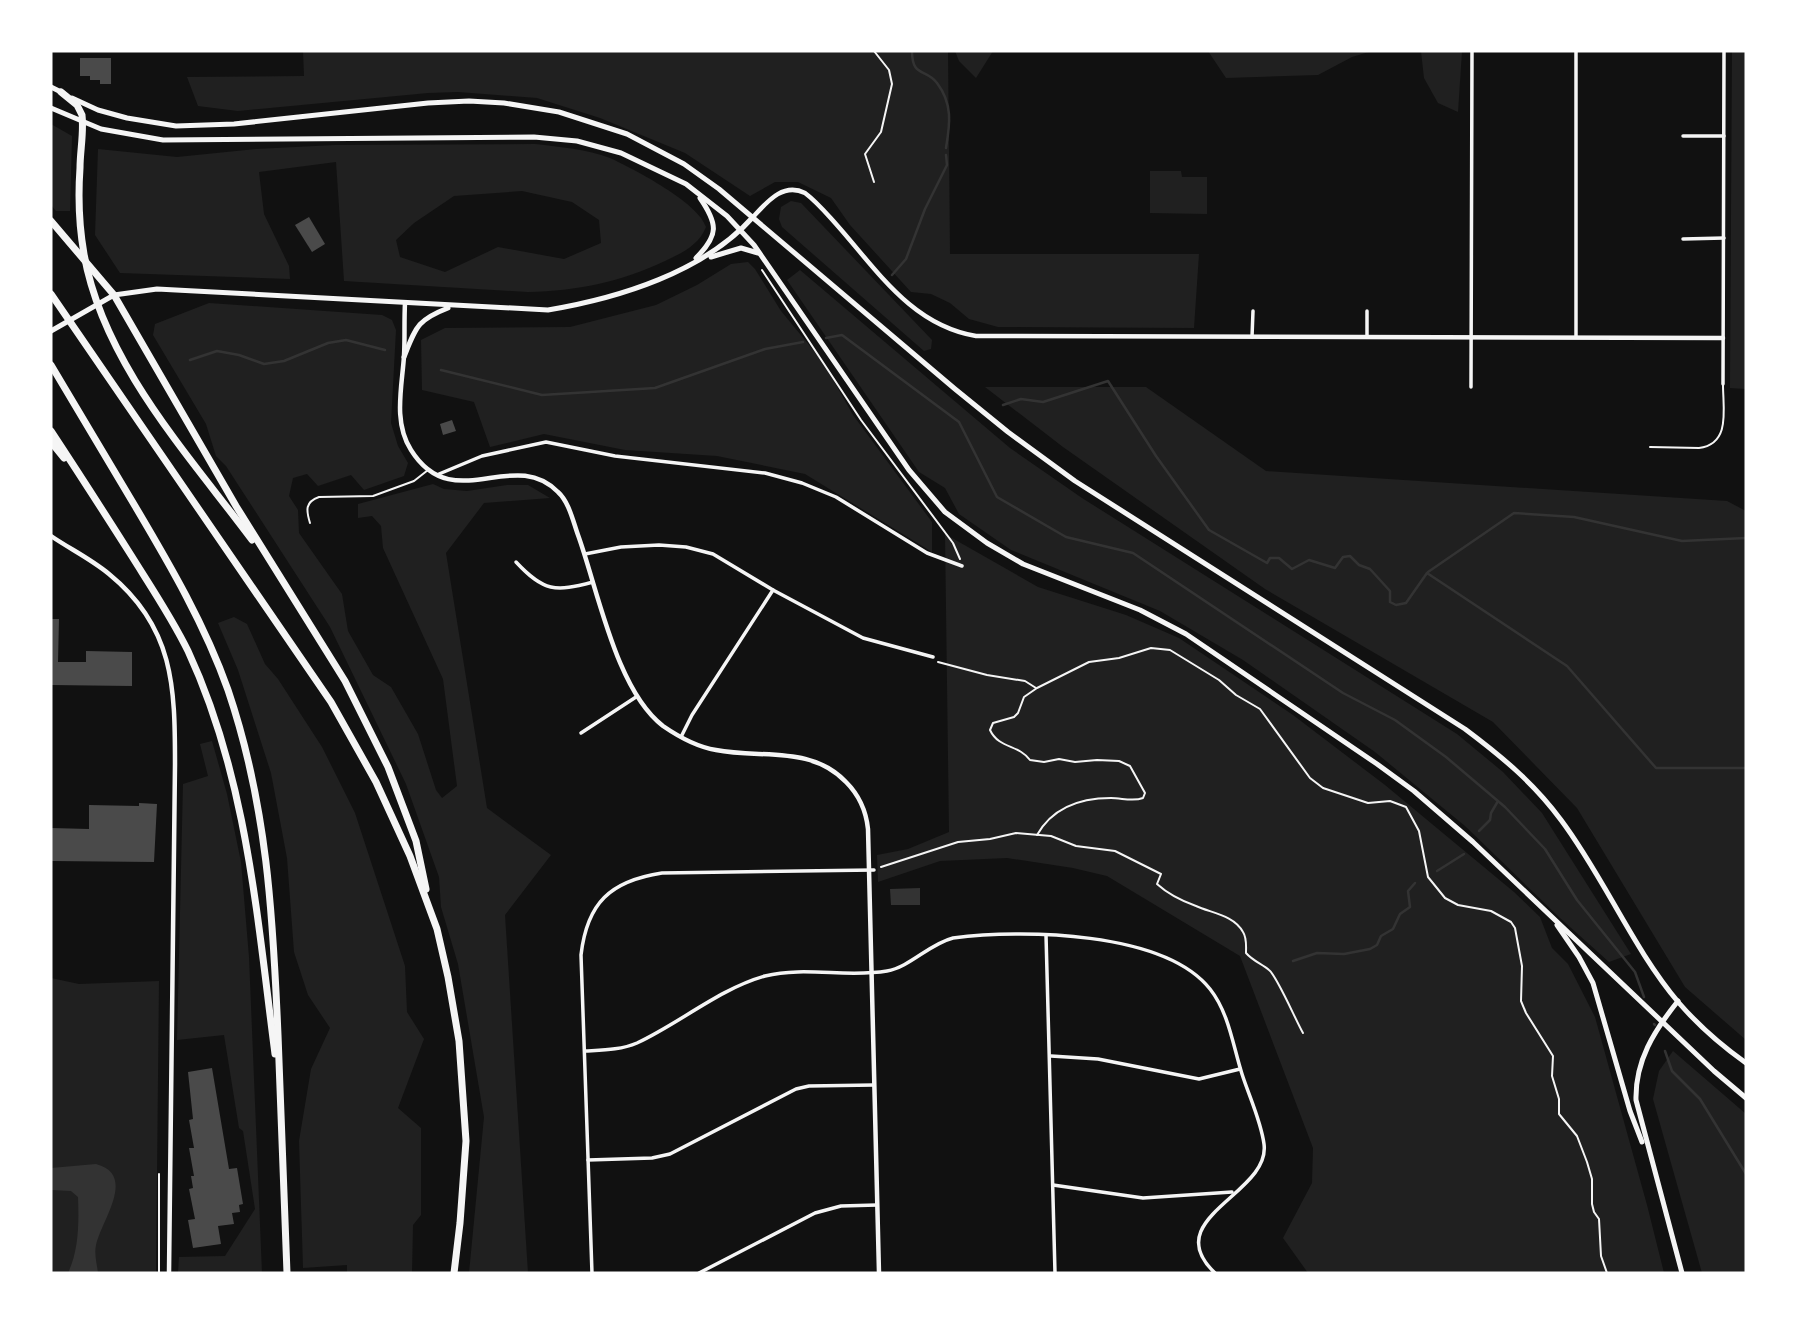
<svg xmlns="http://www.w3.org/2000/svg" width="1797" height="1324" font-family="'DM Sans',sans-serif">
<style>
.green{fill:#202020;fill-rule:evenodd}
.water{fill:#333}
.lines{fill:none;stroke-linecap:round;stroke-linejoin:round}
.stream{stroke:#333;stroke-width:2.5}
.building{fill:#4a4a4a}
.path{stroke:#f5f5f5;stroke-width:2}
.service{stroke:#f5f5f5;stroke-width:2}
.minor{stroke:#f5f5f5;stroke-width:3.5}
.tertiary{stroke:#f5f5f5;stroke-width:4.5}
.secondary{stroke:#f5f5f5;stroke-width:5}
.motorway{stroke:#f5f5f5;stroke-width:7}
</style>
<rect width="100%" height="100%" fill="#111"/>
<g class="green">
<path d="M303,51h645l2,203h249l-5,74 -196,-1 -29,-8 -19,-16 -19,-9 -20,-2 -61,-67 -19,-27 -33,-16h-23l-25,14 -65,-43 -85,-35 -63,-20 -79,-6 -30,1 -190,18 -40,-5 -11,-29 117,-1z"/>
<path d="M955,51h38l-17,27 -17,-17z"/>
<path d="M1208,51h164l-20,6 -34,18 -92,3z"/>
<path d="M1421,51h41l-4,61 -20,-9 -14,-25z"/>
<path d="M1732,51h14v338l-16,-1z"/>
<path d="M51,124l21,12 -2,75h-14l-5,-6z"/>
<path d="M535,144c25,3 52,5 75,14 24,11 89,45 96,69 -7,18 -24,26 -41,34 -44,21 -88,30 -137,31l-184,-11 -8,-119 -77,10 5,42 25,52 1,13 -170,-6 -25,-38 3,-86 79,8 79,-8 79,-4zM522,191l50,11 27,18 2,23 -37,16 -66,-12 -53,25 -45,-15 -4,-17 18,-17 40,-27z"/>
<path d="M1150,171h31l1,6h25v37l-57,-1z"/>
<path d="M791,201l10,2 131,137 -1,9 -7,2 -142,-124 -3,-8 2,-12z"/>
<path d="M748,262l7,7 26,42 42,51 30,53 79,107v30l-127,-78 -88,-18 -92,-6 -81,-16 -54,13 -16,-45 -52,-12 -1,-50 24,-12 125,-1 86,-22 41,-20 34,-21z"/>
<path d="M800,270l210,178 72,50 375,236 46,38 39,41 89,141 -22,8 -49,-44 -95,-92 -90,-74 -132,-92 -83,-49 -149,-61 -52,-36 -14,-26 -26,-16 -132,-192z"/>
<path d="M209,303l173,12 10,5 4,10 -5,93 7,23 10,17 -4,13 -40,14 -13,-15 -33,11 -11,-12 -14,4 -4,18 9,14 1,23 43,61 6,37 25,44 18,12 27,47 18,56 6,8 15,-12 -14,-107 -60,-131 -2,-22 -9,-10 -14,2v-14l75,-20 11,5 23,2 40,-6h21l22,13 -66,5 -38,50 41,255 64,47 -46,60 23,358h-59l15,-156 -26,-153 -17,-57 -2,-30 -33,-93 -76,-157 -104,-161 -10,-10 -10,-32 -53,-89 2,-11z"/>
<path d="M985,387h161l120,84 461,30 19,10v529l-61,-53 -108,-179 -84,-86 -228,-133 -202,-142z"/>
<path d="M945,534l93,53 88,28 53,23 114,77 92,70 129,107 26,25 12,31 16,16 27,53 52,188 17,68h-356l-25,-35 29,-55 1,-35 -73,-192 -133,-80 -34,-8 -66,-10 -67,3 -62,21 -1,-27 31,-6 41,-17z"/>
<path d="M234,617l13,7 18,40 13,15 44,68 33,66 50,153 2,46 17,27 -26,69 23,20v87l-8,10 -1,48h-65v-8l-44,3 -4,-127 12,-72 19,-41 -22,-33 -14,-43 -7,-94 -16,-85 -33,-103 -20,-47z"/>
<path d="M212,741l15,53 14,68 8,95 13,316h-84l1,-16 46,-1 30,-47 -12,-78 -4,-3 -15,-93 -47,5 6,-256 25,-8 -8,-32z"/>
<path d="M51,978l28,6 80,-3 -3,292h-105z"/>
<path d="M1673,1051l73,63v159h-44l-49,-174 6,-28z"/>
</g>
<g class="water">
<path d="M920,888v17h-29l-1,-16z"/>
<path d="M96,1164c41,11 6,55 0,81 -2,10 1,19 2,28h-30c11,-23 11,-51 10,-76l-7,-6 -20,-1v-22z"/>
</g>
<g class="lines">
<g class="stream">
<path d="M912,51c0,27 14,17 25,32 16,21 13,41 9,65"/>
<path d="M892,275l14,-16 19,-50 22,-44 -1,-10"/>
<path d="M826,338l16,-3 117,87 38,75 69,40 67,16 210,140 52,27 51,37 59,50 40,42 32,51 58,72 9,25"/>
<path d="M190,360l27,-9 22,4 25,9 20,-3 44,-18 18,-3 39,10"/>
<path d="M441,370l101,25 113,-7 110,-39 38,-7"/>
<path d="M1003,405l18,-6 22,3 65,-21 48,75 53,74 58,33 3,-5h9l13,11 17,-9 26,8 8,-11 7,-1 9,9 11,4 20,22v11l6,3 10,-2 21,-30 140,93 89,102h90"/>
<path d="M1428,572l86,-59 60,4 108,24 64,-3"/>
<path d="M1479,831l11,-11 1,-7 7,-12"/>
<path d="M1437,871l27,-17"/>
<path d="M1293,961l24,-8 27,1 26,-5 7,-4 4,-9 12,-7 7,-15 10,-7 -2,-16 7,-8"/>
<path d="M1654,1024l1,1"/>
<path d="M1665,1051l7,20 28,28 46,75"/>
</g>
</g>
<g class="building">
<path d="M80,58h31v26h-11v-4h-10v-4h-10z"/>
<path d="M309,217l16,27 -13,8 -17,-27z"/>
<path d="M452,420l4,11 -13,4 -3,-11z"/>
<path d="M51,619h8l-1,43h28v-11l46,1v34l-81,-1z"/>
<path d="M139,803l18,1 -3,58 -103,-1v-33l38,1v-24l50,1z"/>
<path d="M212,1068l17,101 8,-1 6,36 -4,1 1,7 -8,1 2,11 -16,2 3,18 -28,4 -5,-28 7,-1 -6,-30 4,-1 -2,-12h3l-5,-28h5l-5,-28 4,-1 -5,-47z"/>
</g>
<g class="lines">
<g class="path">
<path d="M874,182l-9,-28 16,-22 11,-48 -3,-14 -15,-19"/>
<path d="M762,270l99,150 92,123 7,16"/>
<path d="M938,662l49,13 38,6 11,7"/>
<path d="M1037,835c16,-28 43,-37 74,-37 11,0 22,4 32,0l2,-5 -15,-27 -11,-5 -22,-1 -22,2 -16,-3 -15,3 -14,-2c-12,-16 -31,-11 -40,-30l3,-7 21,-6 4,-4 6,-16 13,-9 52,-26 30,-4 32,-10 19,2 49,30 17,15 24,14 50,69 13,10 45,15 22,-2 16,6 13,24 9,46 17,21 13,7 33,6 20,11 4,6 7,38 -1,35 5,12 27,43 -1,20 7,23v15l18,22 10,26 5,17v25l2,8 5,7 2,37 6,17"/>
<path d="M881,867l77,-25 32,-3 26,-6 35,3 25,10 39,5 46,23 -4,10c11,10 25,17 39,22 15,7 38,9 47,26 4,6 3,14 3,21 7,8 16,11 23,17 8,6 27,51 34,63"/>
<path d="M159,1273v-99"/>
</g>
<g class="service">
<path d="M1650,447l49,1c32,-4 24,-39 24,-63"/>
<path d="M310,523c-4,-13 -5,-21 9,-26l54,-1 41,-15 14,-11"/>
</g>
<g class="minor">
<path d="M1576,51v286"/>
<path d="M1683,136h41"/>
<path d="M1683,239l41,-1"/>
<path d="M1367,311v26"/>
<path d="M1252,337l1,-26"/>
<path d="M1723,384l1,-333"/>
<path d="M1471,387l1,-336"/>
<path d="M439,474l43,-18 64,-14 69,14 150,17 37,10 34,14 91,56 35,13"/>
<path d="M585,554l36,-7 38,-2 27,2 27,7 60,36 90,48 70,19"/>
<path d="M516,562c28,30 39,30 77,20"/>
<path d="M581,733l55,-36"/>
<path d="M681,737l11,-22 81,-125"/>
<path d="M1046,935l9,338"/>
<path d="M585,1051c18,-1 36,-1 52,-8 43,-20 82,-54 128,-67 40,-10 82,2 122,-5 23,-4 42,-27 66,-33 69,-9 211,-7 257,51 19,24 23,57 32,85 7,22 19,47 22,70 7,50 -107,74 -49,129"/>
<path d="M1051,1056l47,3 101,20 41,-10"/>
<path d="M588,1160l64,-2 18,-4 126,-65 13,-3 65,-1"/>
<path d="M1053,1185l90,13 89,-6"/>
<path d="M592,1273l-11,-318c6,-52 29,-74 81,-82l212,-3"/>
<path d="M699,1273l116,-60 26,-7 36,-1"/>
</g>
<g class="tertiary">
<path d="M753,217c14,-15 30,-35 52,-24 12,9 21,20 31,31 41,46 75,101 140,112l747,2"/>
<path d="M405,303c-1,18 0,36 -1,53 -2,31 -11,66 7,94 42,67 102,-4 147,42 11,10 15,29 20,43 20,55 38,155 85,191 16,11 34,21 53,24 45,9 95,-5 130,32 13,13 20,28 22,47l11,444"/>
<path d="M51,536c19,13 40,23 58,38 65,53 66,113 66,190l-6,509"/>
</g>
<g class="secondary">
<path d="M51,87l12,6"/>
<path d="M72,98l26,12 29,8 49,8 58,-2 194,-21 41,-2 35,2 55,9 68,22 57,30 35,25 236,200 53,43 67,49 390,248c36,27 69,54 96,91 43,57 72,129 118,183 20,23 43,43 67,60"/>
<path d="M51,108l50,21 62,11 371,-3 43,4 44,12 65,31 41,32 27,29 155,225 36,42 42,31 36,21 117,46 46,24 191,130 37,27 59,51 241,229 32,27"/>
<path d="M711,257l30,-9 17,5"/>
<path d="M696,258c23,-23 22,-34 4,-60"/>
<path d="M51,331l63,-36 43,-6 391,21c71,-12 156,-38 205,-93"/>
<path d="M404,357c12,-30 13,-37 44,-49"/>
<path d="M1557,925l22,32 14,26 37,128 12,31"/>
<path d="M1678,1001c-24,30 -43,60 -42,99l46,173"/>
</g>
<g class="motorway">
<path d="M61,92l16,13 5,10c2,18 -2,36 -2,53 -2,29 -1,58 4,86 19,109 104,200 168,286"/>
<path d="M51,221l63,74 122,211 109,175 43,86 28,74 10,48"/>
<path d="M51,294l280,408 45,80 34,74 27,73 11,48 11,64 7,100 -6,82 -6,50"/>
<path d="M51,365c28,47 56,94 84,141 35,59 70,119 93,184 39,115 45,225 50,345 3,79 6,159 9,238"/>
<path d="M51,431c27,41 54,83 80,124 20,32 41,63 57,96 59,127 69,266 87,403"/>
<path d="M51,442l13,16"/>
</g>
</g>
<rect width="1797" height="1324" fill="none" stroke="#ffffff" stroke-width="105"/>
</svg>
